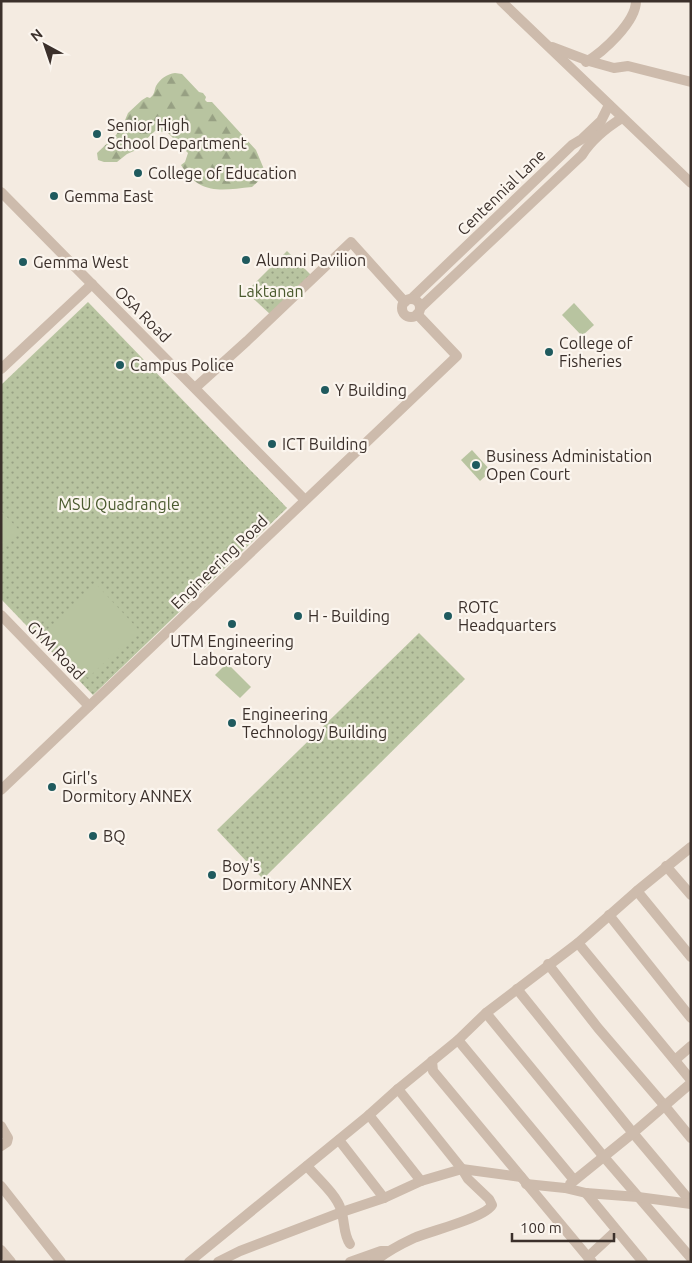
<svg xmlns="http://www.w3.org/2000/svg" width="692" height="1263" font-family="Ubuntu,sans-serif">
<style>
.green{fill:url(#green-dots)}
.forest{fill:url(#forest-firs)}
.pitch{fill:#b8c4a0}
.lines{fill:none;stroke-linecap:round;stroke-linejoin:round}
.minor{stroke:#cdbbac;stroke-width:10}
.poi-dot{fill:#1f5a5e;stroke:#fbf5ee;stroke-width:2}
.labels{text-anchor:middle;stroke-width:4.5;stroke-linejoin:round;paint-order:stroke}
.poi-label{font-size:16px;fill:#3b302b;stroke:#fbf5ee;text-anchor:start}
.street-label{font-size:16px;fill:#3b302b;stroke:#fbf5ee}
.park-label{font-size:16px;fill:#4a5a2e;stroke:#fbf5ee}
</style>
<defs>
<pattern id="green-dots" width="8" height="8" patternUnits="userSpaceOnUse" patternTransform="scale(1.25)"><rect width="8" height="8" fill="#b8c4a0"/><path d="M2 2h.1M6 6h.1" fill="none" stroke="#97a083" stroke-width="1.8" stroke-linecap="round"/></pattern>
<pattern id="forest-firs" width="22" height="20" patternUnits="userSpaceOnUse" patternTransform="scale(1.25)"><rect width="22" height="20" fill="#b8c4a0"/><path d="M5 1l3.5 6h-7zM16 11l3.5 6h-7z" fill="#97a083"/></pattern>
</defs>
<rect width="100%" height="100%" fill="#f4ebe1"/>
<g class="green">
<path d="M287,251l25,25 -41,39 -25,-23z"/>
<path d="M88,302l199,206 -194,187 -92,-96v-214z"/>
<path d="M419,633l46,46 -202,200 -46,-49z"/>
</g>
<path class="forest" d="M175,73l7,1 17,18 4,1 3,4 -1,3 2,2h5l44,48 10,24 -14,13c-30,3 -52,9 -71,-22l4,-3 3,-9 -21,-21 -12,-1 -21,20 -7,3 -10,8h-13l-6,-2 -1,-7 19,-18 7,-10 5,-12 14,-13 5,-3 3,1c5,-4 4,-7 6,-12 4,-7 11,-12 19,-13z"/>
<g class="pitch">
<path d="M574,303l20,22 -12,11 -20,-21z"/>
<path d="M472,450l19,21 -11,10 -19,-21z"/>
<path d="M1,511l20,21 -20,18z"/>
<path d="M96,584l43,46 -51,48 -43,-46z"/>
<path d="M227,663l24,24 -11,11 -25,-23z"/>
</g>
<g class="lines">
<g class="minor">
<path d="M501,1l190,182"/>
<path d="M552,47l37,14 25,7 14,-2 63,16"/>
<path d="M586,62c17,-10 50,-40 50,-61"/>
<path d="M1,192l304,308"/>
<path d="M411,299l161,-154 10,-6 19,-18 8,-16"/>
<circle cx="411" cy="308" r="9"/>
<path d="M420,308l162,-153c10,-16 24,-27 40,-37"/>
<path d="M1,369l91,-85"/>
<path d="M195,388l52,-47 104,-99 54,60"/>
<path d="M1,615l88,91"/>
<path d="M1,790l456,-434 -40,-42"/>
<path d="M666,866l25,29"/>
<path d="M637,891l54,66"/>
<path d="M609,915l82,103"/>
<path d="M578,943l113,137"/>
<path d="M548,964l50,64 66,77 27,33"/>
<path d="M517,989l116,144 58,69"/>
<path d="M486,1013l118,144 87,101"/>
<path d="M458,1040l116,140"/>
<path d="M675,1060l16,-14"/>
<path d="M432,1061l1,10 159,191"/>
<path d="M369,1115l52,66"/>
<path d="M1,1126l7,12 -1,4 -6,4"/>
<path d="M339,1140l45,58"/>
<path d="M307,1166c10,12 30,29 34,44 4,11 2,24 9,34"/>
<path d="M526,1184l39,4 21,5 52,4 53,7"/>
<path d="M570,1184l63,-51 58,-50"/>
<path d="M1,1186l60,76"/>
<path d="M586,1193l57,69"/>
<path d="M1,1250l10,12"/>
<path d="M588,1257l28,-26"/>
<path d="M189,1262l180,-147 29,-26 60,-49 28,-27 92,-70 59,-52 54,-44"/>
<path d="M218,1262l22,-11 102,-39 42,-14 37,-17 41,-12 59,8"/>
<path d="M350,1262l31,-11h6"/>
<path d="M374,1262c13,-11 25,-17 40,-24 16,-7 71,-20 78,-33l-3,-6 -21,-20 -6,-10 -64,-80"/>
</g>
</g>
<g class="poi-dot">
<circle cx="97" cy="134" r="5"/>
<circle cx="138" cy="173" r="5"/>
<circle cx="54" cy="196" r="5"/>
<circle cx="246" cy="260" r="5"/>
<circle cx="23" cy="262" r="5"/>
<circle cx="549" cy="352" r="5"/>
<circle cx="120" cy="365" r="5"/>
<circle cx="325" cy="390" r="5"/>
<circle cx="272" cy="444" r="5"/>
<circle cx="476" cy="465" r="5"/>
<circle cx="298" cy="616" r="5"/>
<circle cx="448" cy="616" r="5"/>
<circle cx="232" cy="624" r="5"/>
<circle cx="232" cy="723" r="5"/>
<circle cx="52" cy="787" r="5"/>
<circle cx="93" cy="836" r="5"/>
<circle cx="212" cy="875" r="5"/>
</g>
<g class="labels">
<g class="poi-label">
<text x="107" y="131">Senior High<tspan x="107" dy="18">School Department</tspan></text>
<text x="148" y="179">College of Education</text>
<text x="64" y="202">Gemma East</text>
<text x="256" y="266">Alumni Pavilion</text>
<text x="33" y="268">Gemma West</text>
<text x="559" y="349">College of<tspan x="559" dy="18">Fisheries</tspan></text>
<text x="130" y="371">Campus Police</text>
<text x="335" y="396">Y Building</text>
<text x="282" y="450">ICT Building</text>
<text x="486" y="462">Business Administation<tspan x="486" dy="18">Open Court</tspan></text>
<text x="458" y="613">ROTC<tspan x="458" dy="18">Headquarters</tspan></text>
<text x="308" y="622">H - Building</text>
<text x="232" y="647" text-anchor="middle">UTM Engineering<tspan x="232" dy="18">Laboratory</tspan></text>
<text x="242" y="720">Engineering<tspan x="242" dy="18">Technology Building</tspan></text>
<text x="62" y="784">Girl's<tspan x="62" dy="18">Dormitory ANNEX</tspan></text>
<text x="103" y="842">BQ</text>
<text x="222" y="872">Boy's<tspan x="222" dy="18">Dormitory ANNEX</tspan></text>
</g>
<g class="street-label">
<text transform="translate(501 192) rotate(-44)" y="6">Centennial Lane</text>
<text transform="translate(143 314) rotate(45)" y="6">OSA Road</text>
<text transform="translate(219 562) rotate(-44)" y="6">Engineering Road</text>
<text transform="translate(56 650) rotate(46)" y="6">GYM Road</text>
</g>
<g class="park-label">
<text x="271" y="297">Laktanan</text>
<text x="119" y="510">MSU Quadrangle</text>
</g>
</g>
<rect width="692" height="1263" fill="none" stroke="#3b302b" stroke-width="5"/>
<g transform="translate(45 45) rotate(320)" stroke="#fbf5ee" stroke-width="4" paint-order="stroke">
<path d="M0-4L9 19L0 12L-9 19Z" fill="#3b302b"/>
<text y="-8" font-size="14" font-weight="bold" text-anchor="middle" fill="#3b302b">N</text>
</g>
<path d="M512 1233v8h102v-8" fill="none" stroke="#3b302b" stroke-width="2.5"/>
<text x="520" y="1233" font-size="15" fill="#3b302b" stroke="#fbf5ee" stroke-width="4" paint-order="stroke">100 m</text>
</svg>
